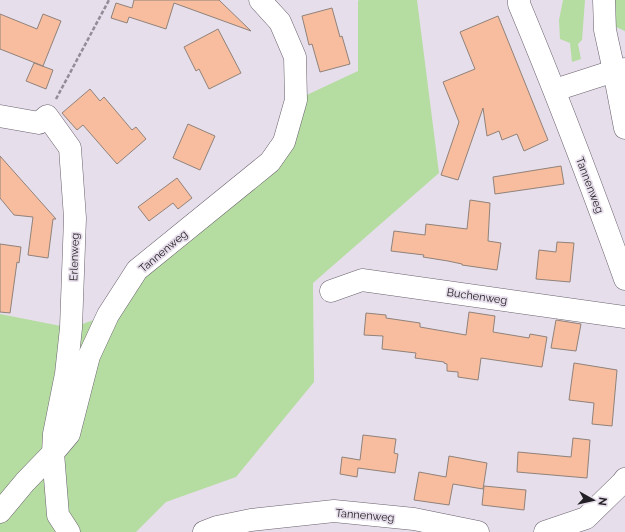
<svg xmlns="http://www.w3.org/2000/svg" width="625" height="532" font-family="Raleway,sans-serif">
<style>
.green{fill:#b5dca1}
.building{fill:#f8bd9e;stroke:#90827a}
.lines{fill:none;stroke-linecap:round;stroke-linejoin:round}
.minor-casing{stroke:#69616d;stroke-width:23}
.path{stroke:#938c96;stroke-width:2.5;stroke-dasharray:4 2;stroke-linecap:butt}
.minor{stroke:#fff;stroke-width:22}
.labels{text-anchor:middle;stroke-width:3.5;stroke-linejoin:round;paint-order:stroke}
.street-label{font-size:11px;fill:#232025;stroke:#e7deeb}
</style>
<rect width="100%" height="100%" fill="#e7deeb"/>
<g class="green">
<path d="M359,0h58l22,173 -126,110 1,99 -78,95 -70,25 -30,30h-136v-218l71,14 37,-13 29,-45 133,-108 26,-62 62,-29v-70z"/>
<path d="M563,0h22l-3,40 -4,4 3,15 -9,3 -2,-19 -10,-4 -1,-19z"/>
<path d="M615,0h10v31l-9,-4z"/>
</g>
<g class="building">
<path d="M134,0h85l32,31 -77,-28 -8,26 -37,-12 -2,6 -16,-5 5,-15 16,5z"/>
<path d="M332,8l8,29 2,-1 8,28 -30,8 -8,-28 -3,1 -7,-29z"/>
<path d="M0,14l37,15 6,-15 18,7 -18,45 -43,-17z"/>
<path d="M498,16l50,124 -24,11 -7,-17 -15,6 -3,-9 -12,5 -4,-28 -25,72 -17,-5 18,-53 -16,-40 32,-13 -15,-37z"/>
<path d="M218,29l23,44 -32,16 -10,-20 -3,2 -12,-24z"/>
<path d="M34,63l19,7 -7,19 -20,-8z"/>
<path d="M90,89l10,12 4,-4 28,33 4,-3 10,12 -29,25 -34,-39 -6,5 -15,-17z"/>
<path d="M188,124l27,12 -15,34 -27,-12z"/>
<path d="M0,156l56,63h-3l-5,39 -20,-3 5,-38 -19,-2 -14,-17z"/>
<path d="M561,166l3,18 -69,10 -2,-17z"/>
<path d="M177,178l15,20 -14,11 -5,-6 -24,18 -11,-14z"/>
<path d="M470,200l20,3 -2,38 13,2 -4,27 -35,-5v-1l-14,-3 -25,-4 1,-2 -33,-4 3,-20 31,4 1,-11 41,5z"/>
<path d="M557,242l17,1 -4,39 -34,-3 3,-29 17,2z"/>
<path d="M0,244l21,3 -2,16 -2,-1 -7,51 -10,-1z"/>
<path d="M469,312l26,4 -2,16 36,6 1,-4 17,3 -5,30 -61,-9 -3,22 -20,-3v-5l-11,-1v-7l-3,-1v-1l-29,-4 1,-5 -34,-4 1,-13 -19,-1 2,-22 20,2v3l34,5v4l46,8z"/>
<path d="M556,320l25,4 -5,27 -25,-3z"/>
<path d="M574,363l43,7 -5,56 -20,-2 2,-21 -25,-3z"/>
<path d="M363,435l33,4 -2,14 4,1 -3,19 -37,-5 -1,9 -17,-3 2,-17 18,3z"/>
<path d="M573,438l17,2 -3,38 -70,-6 1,-20 53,5z"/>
<path d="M449,456l38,7 -4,26 -30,-5 -4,21 -35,-5 5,-28 27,5z"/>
<path d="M484,486l42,4 -2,20 -42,-5z"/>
</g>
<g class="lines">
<g class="minor-casing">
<g id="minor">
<path d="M519,0v4c38,91 73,183 106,275"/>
<path d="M604,0l1,30 9,41 11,57"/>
<path d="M555,90l59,-19 11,-2"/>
<path d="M0,116l39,7 8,-7 23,32 5,70 -4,110 -5,46 -12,60 -1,19 -28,29 -25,30"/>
<path d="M331,291l31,-11 263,37"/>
<path d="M69,532l-11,-17 -5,-62 16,-19 20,-78 19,-41 29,-45 133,-108 14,-20 12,-42 -1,-43 -15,-35 -20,-22"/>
<path d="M204,532l13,-5 34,-7 83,-9 80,8 64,13"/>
<path d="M545,532l41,-14 36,-35 3,-4"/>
</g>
</g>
<path class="path" d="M56,99l53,-99"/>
<use href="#minor" class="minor"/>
</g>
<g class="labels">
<g class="street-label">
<text transform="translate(590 185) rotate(69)" y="4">Tannenweg</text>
<text transform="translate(163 251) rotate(-40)" y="4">Tannenweg</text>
<text transform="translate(74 257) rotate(-88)" y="4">Erlenweg</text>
<text transform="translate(477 296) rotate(8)" y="4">Buchenweg</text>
<text transform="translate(365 515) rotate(5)" y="4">Tannenweg</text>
</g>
</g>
<g transform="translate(593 500) rotate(98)" stroke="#e7deeb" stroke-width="3" paint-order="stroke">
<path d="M0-3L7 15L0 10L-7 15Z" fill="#232025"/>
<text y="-6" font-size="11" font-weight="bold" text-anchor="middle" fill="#232025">N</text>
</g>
</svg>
